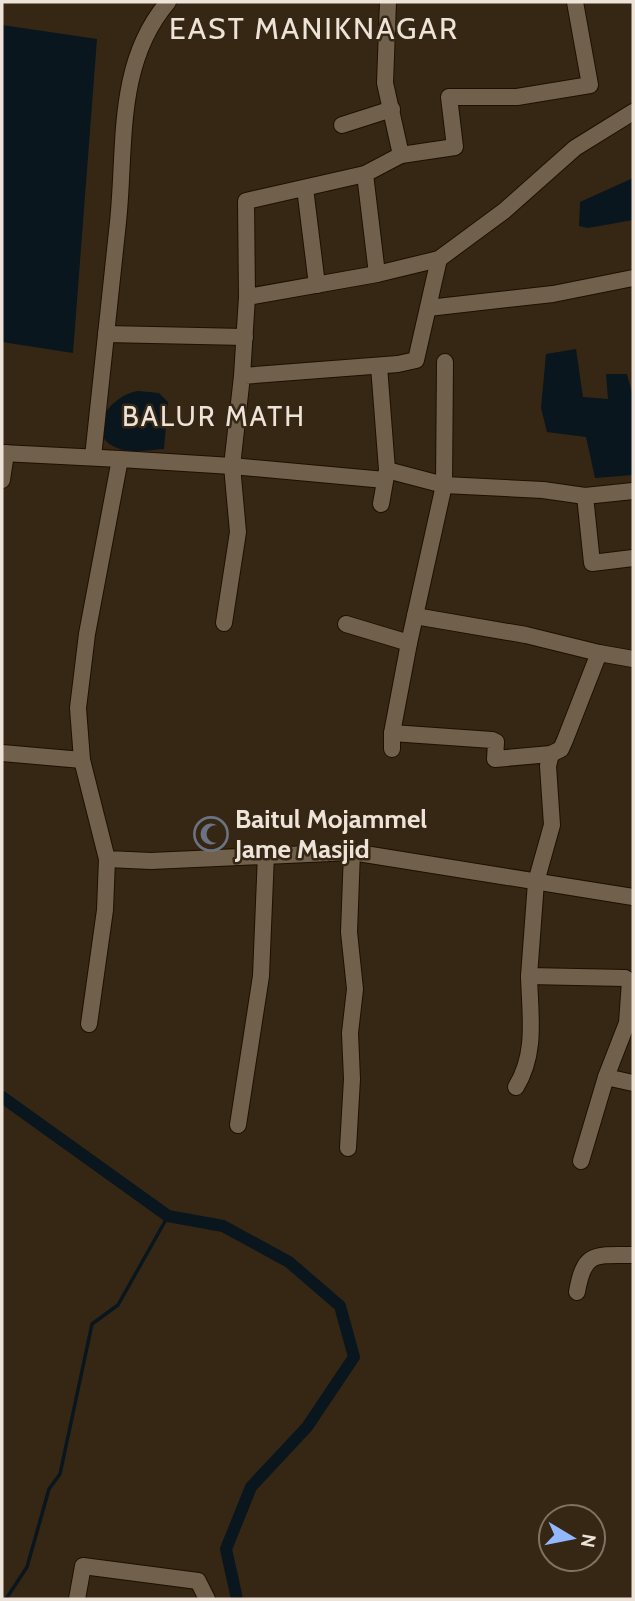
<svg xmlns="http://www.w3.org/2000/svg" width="635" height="1601" font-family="Cabin,sans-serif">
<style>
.water{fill:#09161d}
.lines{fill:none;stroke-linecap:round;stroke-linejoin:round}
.stream{stroke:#09161d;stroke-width:3.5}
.canal{stroke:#09161d;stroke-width:12}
.minor-casing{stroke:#1d1001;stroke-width:18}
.minor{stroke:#71614c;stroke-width:16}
.labels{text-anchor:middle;stroke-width:5;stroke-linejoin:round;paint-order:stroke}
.poi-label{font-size:26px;font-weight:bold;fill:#ede3d8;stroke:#362714;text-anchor:start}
.neighbourhood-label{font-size:28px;letter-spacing:2px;fill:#ede3d8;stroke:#362714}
.quarter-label{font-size:30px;letter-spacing:2px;fill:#ede3d8;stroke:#362714}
</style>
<rect width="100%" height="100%" fill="#362714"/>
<g class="water">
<path d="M2,25l95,14 -24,314 -71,-11z"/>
<path d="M633,178v42l-45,8 -9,-2 1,-24z"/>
<path d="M576,349l7,48 25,2 -2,-25h21l6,22v79l-38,3 -9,-41 -39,-5 -6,-24 5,-54z"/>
<path d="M138,391l21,2 9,9 -4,47c-15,1 -35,5 -49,-2 -32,-15 -4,-52 23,-56z"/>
</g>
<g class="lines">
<path class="stream" d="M6,1599l21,-32 22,-78 11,-15 32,-150 26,-19 50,-89"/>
<path class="canal" d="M2,1097l166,119 55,10 66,36 51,44 14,51 -47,70 -56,60 -25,62 11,50"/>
<g class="minor-casing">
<g id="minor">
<path d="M388,2l-3,81 16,72 -36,19 12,100 62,-15"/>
<path d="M633,112l-58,36 -71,63 -65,48 -23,101 -18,4 -156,12 -10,90 -112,-7 -33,175 -9,74 4,52 25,99 44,2 201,-9 281,45"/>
<path d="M342,125l50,-16"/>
<path d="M401,155l54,-8 -6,-50h68l73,-12 -15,-83"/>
<path d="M305,188l12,97"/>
<path d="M247,297l130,-23"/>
<path d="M428,308l125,-14 80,-16"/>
<path d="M106,334l139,3"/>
<path d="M379,366l8,104 -6,34"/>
<path d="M242,376l5,-79 -1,-96 119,-27"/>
<path d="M2,453l118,6"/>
<path d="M93,457c8,-78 16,-156 25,-235 8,-75 -3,-158 50,-220"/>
<path d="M387,470l57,15 99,5 42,6 48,-5"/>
<path d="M2,480l4,-27"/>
<path d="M585,496l7,67 41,-5"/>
<path d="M415,616l111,19 73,18"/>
<path d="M224,623l14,-91 -6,-66 153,14"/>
<path d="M346,624l63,19"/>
<path d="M392,733l100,7 4,2 -1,17 56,-5 -3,12 4,59 -16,57 -7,94 96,2 5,3 -3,42 -21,54 27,6"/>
<path d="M392,749v-16l17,-90 35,-158 1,-123"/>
<path d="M2,753l80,7"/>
<path d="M551,754l10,-5 4,-9 34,-87 34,6"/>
<path d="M89,1024l16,-114 2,-51"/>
<path d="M516,1087c21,-34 14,-72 13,-111"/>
<path d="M238,1125l23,-149 5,-122"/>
<path d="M348,1148l4,-69 -2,-46 5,-44 -6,-57 3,-80"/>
<path d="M581,1161l25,-84"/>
<path d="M577,1292c7,-41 18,-37 56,-37"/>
<path d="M77,1599l6,-33 115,15 9,18"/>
</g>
</g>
<use href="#minor" class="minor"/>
</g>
<defs>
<g id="mosque-ring" transform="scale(1.75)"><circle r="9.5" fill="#362714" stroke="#6b7280" stroke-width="1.5"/><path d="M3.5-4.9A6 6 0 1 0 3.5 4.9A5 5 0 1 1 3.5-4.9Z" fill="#6b7280"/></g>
</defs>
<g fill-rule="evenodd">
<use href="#mosque-ring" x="211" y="834"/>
</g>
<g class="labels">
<g class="poi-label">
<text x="235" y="828">Baitul Mojammel<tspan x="235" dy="30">Jame Masjid</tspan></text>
</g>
<g class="neighbourhood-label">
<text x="214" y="426">BALUR MATH</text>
</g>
<g class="quarter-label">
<text x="314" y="39">EAST MANIKNAGAR</text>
</g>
</g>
<rect width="635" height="1601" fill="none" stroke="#ede3d8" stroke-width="7"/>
<g transform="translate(572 1538) rotate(100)"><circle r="33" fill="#362714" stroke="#7f7262" stroke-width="2"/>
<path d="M0-5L12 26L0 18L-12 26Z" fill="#93b7fd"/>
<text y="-10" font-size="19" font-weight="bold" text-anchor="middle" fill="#ede3d8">N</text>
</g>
</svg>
